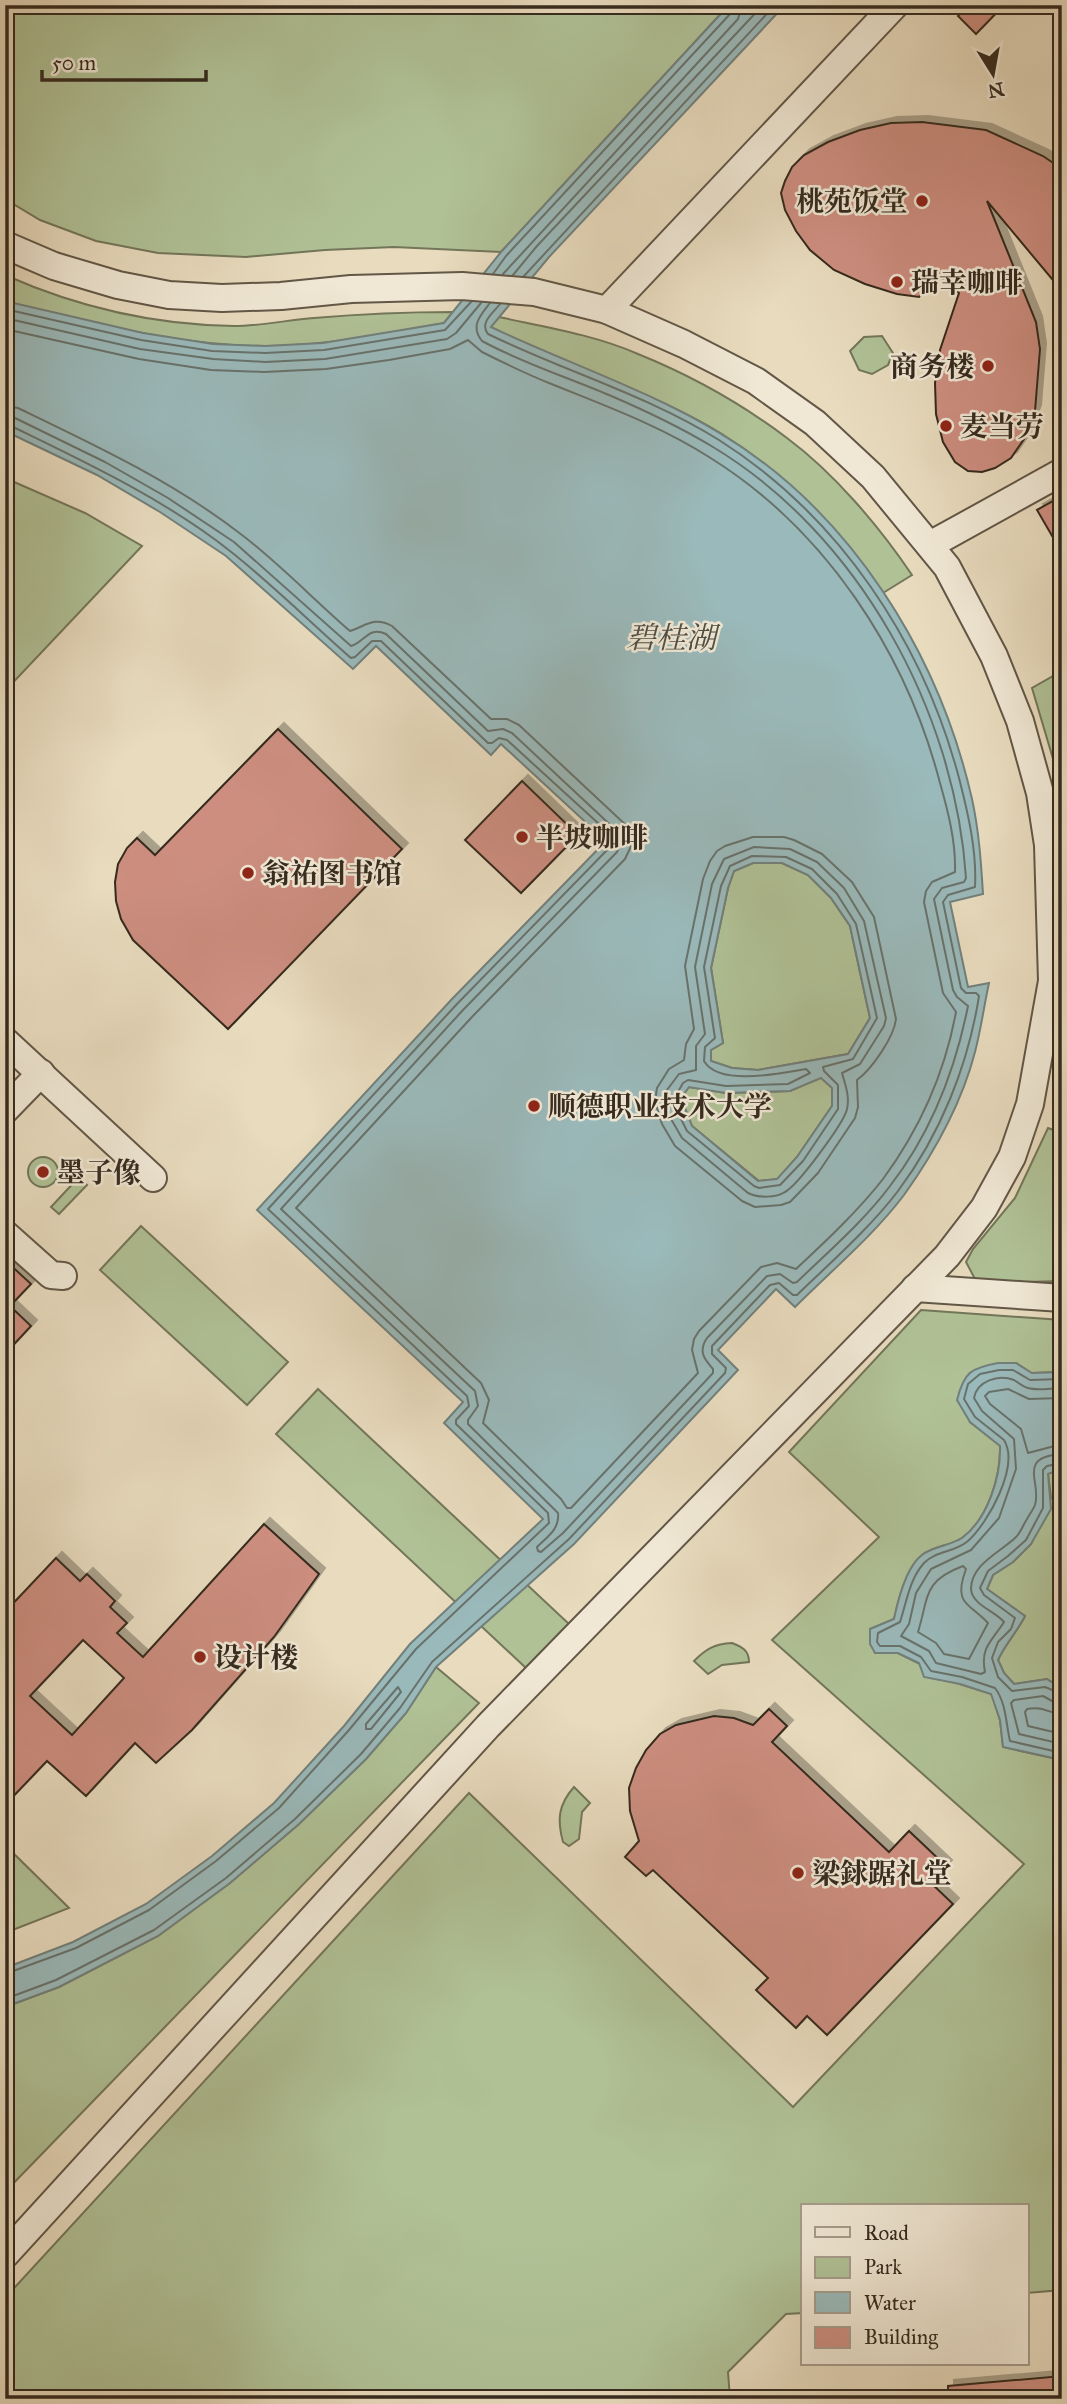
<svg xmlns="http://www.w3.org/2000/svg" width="1067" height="2404" font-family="'IM FELL Great Primer','Noto Serif SC',serif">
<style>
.green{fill:#b0c196;stroke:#73765a;stroke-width:2}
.water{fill:#9ab9ba;stroke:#72807c;stroke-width:2;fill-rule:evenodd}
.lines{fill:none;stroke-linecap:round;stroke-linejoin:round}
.shore{stroke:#68726c;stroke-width:2}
.building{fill:#cd8e80;stroke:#362b1f;stroke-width:2;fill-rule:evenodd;filter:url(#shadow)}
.minor-casing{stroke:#625747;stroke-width:30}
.minor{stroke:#f0e8d5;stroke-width:26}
.poi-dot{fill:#8f2418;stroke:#f0e8d5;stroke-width:2.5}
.labels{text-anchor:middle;stroke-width:5;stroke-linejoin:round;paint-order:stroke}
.poi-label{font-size:28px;font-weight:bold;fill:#362b1f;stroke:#f0e8d5;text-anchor:start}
.water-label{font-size:30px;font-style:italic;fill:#4f4e46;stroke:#f0e8d5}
</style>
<defs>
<filter id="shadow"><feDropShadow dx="6" dy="-6" stdDeviation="0" flood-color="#0004"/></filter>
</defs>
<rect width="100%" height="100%" fill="#e8dbbe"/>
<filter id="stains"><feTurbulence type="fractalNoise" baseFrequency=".00286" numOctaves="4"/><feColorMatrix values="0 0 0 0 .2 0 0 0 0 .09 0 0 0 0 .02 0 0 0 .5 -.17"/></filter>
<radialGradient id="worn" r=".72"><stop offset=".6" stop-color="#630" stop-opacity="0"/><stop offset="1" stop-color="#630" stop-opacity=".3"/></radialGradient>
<g class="green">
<path d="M5,5h724l-228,247 -107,-5 -69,3 -79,7 -88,-4 -62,-12 -56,-21 -35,-21z"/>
<path d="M5,275c72,32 150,50 229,51 26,0 54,-6 80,-8 47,-4 93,-6 139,-6l-9,11c-59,11 -119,23 -179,23 -86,0 -169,-23 -252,-42l-8,-3z"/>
<path d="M499,317c46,10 96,18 139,37 52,21 104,50 149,84 47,35 92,88 125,137l-29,18c-40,-62 -98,-120 -161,-159 -52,-32 -109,-52 -164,-76 -23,-9 -45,-20 -68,-31z"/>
<path d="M882,336l11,17 -5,12 -16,9 -13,-4 -9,-19 14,-14z"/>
<path d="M5,478l80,35 57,33 -137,145z"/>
<path d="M1062,671v118l-30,-101z"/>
<path d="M753,863h29l26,12 23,23 19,28 20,92 -22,36 -90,16 -26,-2 -21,-7v-11l12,-7 -12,-75 17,-80 6,-17z"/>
<path d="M821,1077l11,11v18l-35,51 -19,22 -19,2 -67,-55 -11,-28 8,-11 37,6 64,-2z"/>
<path d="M1048,1128l14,5v148l-77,2 -10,-4 -9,-17 7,-13 42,-51z"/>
<circle cx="43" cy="1172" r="15"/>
<path d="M79,1177l8,8 -28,29 -8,-7z"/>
<path d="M141,1226l147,136 -41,43 -147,-135z"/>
<path d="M921,1310l141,10v52l-31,1 -15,-10 -46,59 30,23c1,31 -12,74 -38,93 -12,8 -29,8 -40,17 -16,12 -24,46 -28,64l-24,10 5,24h23l62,31 32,10 8,26 3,27 59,13v530l-35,3v-87h-224v107l-17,1 -58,58 2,27h-725v-101l464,-505 324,314 231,-243 -252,-224 107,-103 -90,-85z"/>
<path d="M318,1389l251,235 -43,44 -250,-234z"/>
<path d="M1062,1469v227l-3,-9 -12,-8 -33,5 -10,-11 -6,-13c7,-16 19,-28 27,-44l-38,-27 6,-14 20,-13 18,-18 20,-46 -3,-25z"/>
<path d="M732,1643c10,4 17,7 17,19l-27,3 -14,9 -14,-13c12,-12 20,-17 38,-18z"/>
<path d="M436,1667l43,36 -474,489v-185l54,-20 99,-51 72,-53 69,-59 67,-65 40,-46z"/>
<path d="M574,1787l16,16 -8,9 -3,27 -10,7 -6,-4c-6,-22 -5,-37 11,-55z"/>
<path d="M5,1845l64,63 -64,25z"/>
</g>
<g class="water">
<path d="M729,5h56l-236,252 -58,70c76,36 158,63 230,107 130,78 218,220 251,365 7,32 9,63 11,95l-33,8 18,85 21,-4c-5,23 -8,46 -14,69 -13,50 -41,101 -71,143 -30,40 -73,76 -109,112l-19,-18 -58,61 20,20 -164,174 -138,123 -30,46 -40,46 -67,65 -69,59 -72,53 -99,51 -54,20v-39l68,-26 73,-38 66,-48 62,-53 70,-77 66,-82 133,-125 -99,-96 19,-21 -206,-192 195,-211 154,-158 -105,-97 -10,11 -115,-109 -23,23 -127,-113 -66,-44 -63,-37 -92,-44v-130l138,32 70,11 52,2 58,-3 121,-20 57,-71zM753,863h29l26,12 23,23 19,28 20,92 -22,36 -90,16 -26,-2 -21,-7v-11l12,-7 -12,-75 17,-80 6,-17zM821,1078l11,10v18l-35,51 -20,22 -19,2 -66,-55 -11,-28 8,-11 37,6 64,-2z"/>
<path d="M998,1363h18l16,10 30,-1v97l-14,5 3,35 -20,35 -18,18 -20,13 -6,14 38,27c-8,16 -20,28 -27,44l6,13 10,11 33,-5 12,8 3,9v64l-59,-13 -3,-27 -9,-26 -31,-10 -36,-7 -5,-14 -21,-10h-23l-5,-9v-15l24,-10c4,-19 12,-52 28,-64 11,-9 28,-9 40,-17 26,-19 39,-62 38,-92l-30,-24 -13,-22c7,-28 14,-32 41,-37z"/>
</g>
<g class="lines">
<g class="shore">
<path d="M493,274l13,-18 225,-243 2,-8"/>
<path d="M503,274l235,-255 4,-14"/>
<path d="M513,275l24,-29 226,-241"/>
<path d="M524,276l251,-271"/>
<path d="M5,309l136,31 71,11 53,2 59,-3 121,-20 26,-28"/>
<path d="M5,318l135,31 73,10 52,3 60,-3 122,-20 9,-6 25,-30"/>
<path d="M5,329l134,30 72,11 53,2 62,-3 63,-9 61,-11 18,-9 14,12c22,11 44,22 67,31 54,22 110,42 160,74 116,72 197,195 231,326 8,28 16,59 15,89l-23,10 -6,9 -2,11 19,91 13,19c-11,60 -37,118 -73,167 -25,32 -57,62 -87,90l-19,-6 -16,4 -62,64 -5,8 -2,11 6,23 -127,135h-4l-6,-9 -78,-76 6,-23 -8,-17 -185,-175 175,-190 154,-159 7,-15 -3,-16 -110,-103 -12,-6h-16l-99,-93c-18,-10 -26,0 -42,5 -36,-31 -70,-67 -108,-96 -68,-53 -147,-90 -224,-127l-13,-2"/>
<path d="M5,417l10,1 90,44 63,36 66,44 117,104c14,-4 17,-20 35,-12l102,97 15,-2 9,4 107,100 2,10 -4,9 -154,158 -182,199 194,182 3,15 -10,14v4l90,89c2,16 -11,24 -21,34l1,4 3,1 22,-19 150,-160v-4c-9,-10 -15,-18 -6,-31l60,-62 13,-2 13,9 4,-1c32,-31 67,-61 93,-96 41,-53 65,-115 78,-180l-11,-9 -4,-7 -19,-91 8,-11 22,-6 2,-4c-11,-167 -107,-343 -253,-431 -33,-20 -69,-37 -104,-52 -42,-18 -87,-32 -127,-54 -12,-15 -2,-25 8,-38"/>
<path d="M5,426h6c74,36 155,74 219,125 42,33 81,72 121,107l4,-1 17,-16h9l107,102h4l7,-5 8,2 103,94 3,7 -3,6 -153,157 -189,205 199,187 2,10 -13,14v4l92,89 1,10 -133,126 -67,81 -70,78 -63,53 -67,49 -73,38 -71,26"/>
<path d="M753,837h31l10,3 28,14 30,28 22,35 22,102c-2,18 -24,50 -39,61l1,27 -3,11 -37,55 -28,29 -9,3 -26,2 -13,-6 -67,-55 -13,-22 -7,-22 2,-14 12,-19 15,-9 2,-16 8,-15 -9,-63 18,-87 7,-18 7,-10 8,-5z"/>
<path d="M754,847l36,2 27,13 27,26 20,33 22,97 -2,8 -24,38 -18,9c3,11 8,23 5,36 -3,14 -49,76 -62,83 -9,6 -27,6 -37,1l-66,-55 -11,-19 -6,-18 2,-11 12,-16 17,-4v-24l9,-12 -10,-67 17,-83 12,-25z"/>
<path d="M752,856l34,1 26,12 25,25 19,30 21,94 -24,41 -30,8 1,4 14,14v24l-35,52 -23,24 -21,3 -5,-2 -67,-55 -8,-16 -5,-16 9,-16 5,-3 38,6 62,-2 22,-11 -4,-4c-24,4 -87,18 -102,-8l1,-14 10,-9 -11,-71 17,-81 9,-20z"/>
<path d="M1062,1379l-32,1 -17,-10h-14l-19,4 -12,10 -4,15 11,18 29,23c16,26 -16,83 -36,101 -12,11 -33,10 -44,22 -15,17 -17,38 -24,59l-22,11 -1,9 3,4h20l21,11 10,14 31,6 33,11c11,14 11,36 15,53l52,12"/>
<path d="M1062,1388c-11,0 -24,3 -34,0 -5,-1 -9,-5 -14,-8 -16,-6 -37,1 -40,18l8,13 32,28 2,30 -17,49 -28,32 -40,19 -15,24 -7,31 -8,12 28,15 7,12 45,11 4,-2c-5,-25 7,-31 19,-50 -9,-11 -32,-17 -33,-33 0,-25 30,-37 45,-52 5,-5 7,-12 11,-18 2,-4 6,-9 8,-14 7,-23 -19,-48 27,-51"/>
<path d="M1062,1398l-33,1 -21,-10 -19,3 -4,4 5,8 31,25 7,24 34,-9"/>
<path d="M1062,1463l-15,3 -4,4v38l-17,32 -18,16 -20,15 -8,17 4,7 31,23 -4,11 -13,13 -6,16 6,19 14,14 33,-4 17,7"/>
<path d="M963,1566l3,3c-13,35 2,33 22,54l-19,36 -25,-5 -8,-11 -18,-11c11,-36 5,-51 45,-66z"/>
<path d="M398,1687l3,5 -30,37h-5v-5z"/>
<path d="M1062,1703l-8,-1 -11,-6 -29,4 -3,3 8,31 43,10"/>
<path d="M1062,1714c-15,-1 -18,-8 -35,-5l-2,3 3,14 34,8"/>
<path d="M5,1999l51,-19 98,-50 72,-52 69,-59 66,-65 39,-46 32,-46 137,-123 156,-166 1,-5 -14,-14v-8l58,-61 9,-2 14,12h4c34,-33 72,-66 101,-104 42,-56 70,-125 81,-195l-3,-3h-10l-5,-5 -18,-86 5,-7 27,-8c2,-36 -7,-74 -16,-109 -36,-136 -120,-262 -240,-338 -72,-45 -155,-69 -231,-106 -9,-11 5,-21 12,-30"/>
</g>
</g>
<g class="building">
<path d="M968,5h36l-28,29 -18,-18z"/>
<path d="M922,122l64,8 57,26 19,13v122l-75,-90 49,121 4,27 -5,62 -11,28 -13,19 -16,10 -13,4 -14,-1 -13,-9 -12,-20 -7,-28 -1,-31 5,-33 19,-57 -23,-20 -17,24 -22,-3 -32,-10 -31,-14 -24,-20 -14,-19 -11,-21 -4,-17 4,-12 7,-14 12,-12 24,-13 32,-12 31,-7z"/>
<path d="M1062,496v57l-25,-43z"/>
<path d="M278,729l124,120 -174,180 -95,-89 -12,-21 -5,-18 -1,-19 3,-18 9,-16 10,-10 18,17z"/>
<path d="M522,781l56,54 -57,58 -56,-53z"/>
<path d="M5,1260l26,24 -21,22 21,20 -26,28z"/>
<path d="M264,1524l55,50 -45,63 -82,93 -36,33 -21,-20 -49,53 -39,-35 -42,44v-193l51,-54 24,23 7,-7 28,27 -5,6 17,16 -10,10 26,24zM83,1640l41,38 -52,57 -42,-39z"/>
<path d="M769,1709l18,17 -15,16 117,110 20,-21 37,35 -16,16 23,22 -126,131 -20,-19 -11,12 -40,-38 12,-12 -115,-108 -7,6 -21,-19 14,-16 -9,-30 -1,-23 7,-20 10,-18 14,-16 16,-9 38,-9 20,2 19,7z"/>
<path d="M1062,2376v23h-114v-13z"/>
</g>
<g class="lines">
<g class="minor-casing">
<g id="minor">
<path d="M5,245l49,21 64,19 51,10 53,3 59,-2 70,-7 111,-3 72,6 73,18 77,34 72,37 59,42 58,54 74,90 47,89 26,65 20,72 8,52 4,136 -22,123 -18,53 -28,51 -37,48 -459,470 -483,529"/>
<path d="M607,310l288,-305"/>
<path d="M930,545l132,-73"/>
<path d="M5,1041l148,137"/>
<path d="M5,1110l36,-37"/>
<path d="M5,1234l46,41 12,1"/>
<path d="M915,1288l147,10"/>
</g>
</g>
<use href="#minor" class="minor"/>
</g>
<g class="poi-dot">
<circle cx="922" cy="201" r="7"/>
<circle cx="897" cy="282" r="7"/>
<circle cx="988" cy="366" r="7"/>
<circle cx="946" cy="426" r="7"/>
<circle cx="522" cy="837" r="7"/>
<circle cx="248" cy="873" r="7"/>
<circle cx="534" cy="1106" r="7"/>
<circle cx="43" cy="1172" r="7"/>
<circle cx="200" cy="1657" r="7"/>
<circle cx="798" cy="1873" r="7"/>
</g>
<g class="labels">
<g class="poi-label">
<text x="908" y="211" text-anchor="end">桃苑饭堂</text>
<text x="911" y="292">瑞幸咖啡</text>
<text x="974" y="376" text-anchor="end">商务楼</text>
<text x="960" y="436">麦当劳</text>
<text x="536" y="847">半坡咖啡</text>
<text x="262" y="883">翁祐图书馆</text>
<text x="548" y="1116">顺德职业技术大学</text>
<text x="57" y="1182">墨子像</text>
<text x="214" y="1667">设计楼</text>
<text x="812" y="1883">梁銶踞礼堂</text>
</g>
<g class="water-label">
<text x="671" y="648">碧桂湖</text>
</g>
</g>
<rect width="1067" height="2404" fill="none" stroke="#e8dbbe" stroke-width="28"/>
<rect x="7" y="7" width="1053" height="2390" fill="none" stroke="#362b1f" stroke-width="3.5"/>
<rect x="14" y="14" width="1039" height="2376" fill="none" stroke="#362b1f" stroke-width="2"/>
<rect x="801" y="2204" width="228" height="161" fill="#f0e8d5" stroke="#a69c8c" stroke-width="2"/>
<rect x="815" y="2227" width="35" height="10" fill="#f0e8d5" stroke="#a69c8c" stroke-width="2"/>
<text x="864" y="2240" font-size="21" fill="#362b1f">Road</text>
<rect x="815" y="2257" width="35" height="21" fill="#b0c196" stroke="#a69c8c" stroke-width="2"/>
<text x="864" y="2274" font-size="21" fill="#362b1f">Park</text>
<rect x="815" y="2292" width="35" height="21" fill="#9ab9ba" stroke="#a69c8c" stroke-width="2"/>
<text x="864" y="2310" font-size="21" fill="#362b1f">Water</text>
<rect x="815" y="2327" width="35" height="21" fill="#cd8e80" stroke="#a69c8c" stroke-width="2"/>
<text x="864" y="2344" font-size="21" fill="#362b1f">Building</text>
<g transform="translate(993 74) rotate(169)" stroke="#f0e8d5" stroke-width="5" paint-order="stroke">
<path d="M0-5L12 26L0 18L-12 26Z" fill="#362b1f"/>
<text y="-10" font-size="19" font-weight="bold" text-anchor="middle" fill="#362b1f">N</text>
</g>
<path d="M42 70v10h164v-10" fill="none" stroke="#362b1f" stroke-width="3.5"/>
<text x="52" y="70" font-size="21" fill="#362b1f" stroke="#f0e8d5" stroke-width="5" paint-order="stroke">50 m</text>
<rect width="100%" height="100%" filter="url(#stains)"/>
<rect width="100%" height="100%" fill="url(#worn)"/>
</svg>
